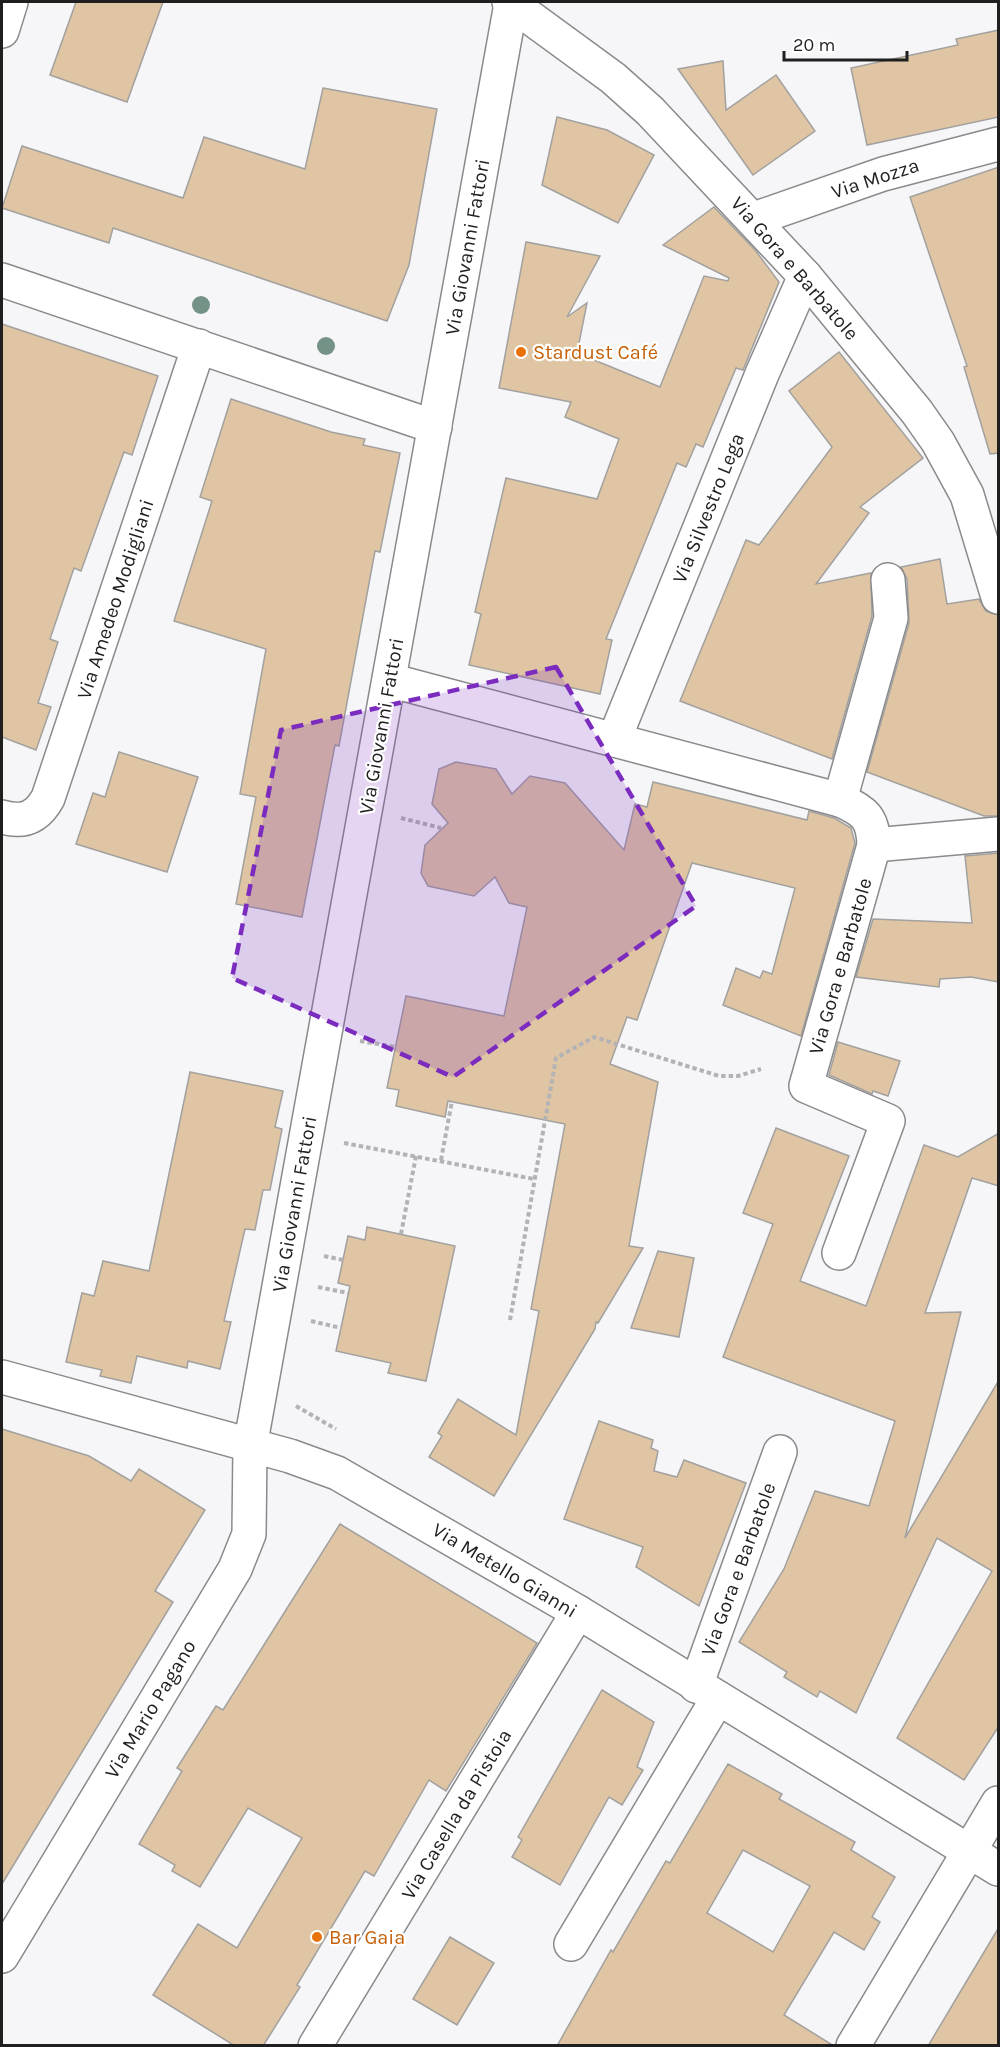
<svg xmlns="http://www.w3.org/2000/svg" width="1000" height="2047" font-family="Karla,sans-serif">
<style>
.building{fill:#dfc5a3;stroke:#a2a19f;stroke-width:1.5;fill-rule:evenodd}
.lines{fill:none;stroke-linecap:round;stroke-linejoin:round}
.minor-casing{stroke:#8a8a8c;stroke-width:36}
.path{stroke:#b3b3b6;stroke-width:4;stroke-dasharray:4.5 3;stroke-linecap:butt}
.minor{stroke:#fff;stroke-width:33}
.tree{fill:#759287}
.marked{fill:#7b2cbf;fill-opacity:0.2;stroke:#7b2cbf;stroke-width:4.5;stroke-dasharray:12 8;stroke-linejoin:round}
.food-dot{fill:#e8710a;stroke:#fff;stroke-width:2}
.labels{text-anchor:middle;stroke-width:4.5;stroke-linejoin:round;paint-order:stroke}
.street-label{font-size:20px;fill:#1f1f20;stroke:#fff}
.food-label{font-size:20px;fill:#c56008;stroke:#fff;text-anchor:start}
</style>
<rect width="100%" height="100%" fill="#f6f6f9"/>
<g class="building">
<path d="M76,2h87l-36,100 -77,-27z"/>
<path d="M999,30v87l-132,28 -16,-77 107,-23 -2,-6z"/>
<path d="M723,61l3,49 50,-35 39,56 -62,44 -75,-106z"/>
<path d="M323,88l114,21 -28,156 -22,56 -274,-93 -4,15 -107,-35 20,-62 161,52 21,-61 101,32z"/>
<path d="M557,117l50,13 47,25 -36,68 -76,-38z"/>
<path d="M999,167v286l-9,1 -26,-87 3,-1 -57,-169z"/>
<path d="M714,207l41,43 24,32 -36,88 -7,-2 -33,79 -7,-3 -10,23 -9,-4 -71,176 6,1 -12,54 -131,-29 12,-51 -6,-2 31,-134 91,21 22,-60 -54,-22 6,-15 -72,-14 27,-146 74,14 -33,61 20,-14 -10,50 83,34 44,-111 24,5 1,-3 -66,-33z"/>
<path d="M2,324l156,52 -26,79 -8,-3 -43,119 -7,-3 -24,71 8,3 -20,61 13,4 -15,43 -34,-13z"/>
<path d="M839,352l84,106 -63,49 9,6 -53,71 55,-11 1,43 -40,143 -152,-58 66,-161 13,5 73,-98 -43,-56z"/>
<path d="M231,399l100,33 34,7 -2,6 37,8 -20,99 -5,-1 -36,195 -4,-1 -33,172 -66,-13 20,-107 -16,-3 26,-145 -92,-28 38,-120 -12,-4z"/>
<path d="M940,559l7,45 32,-5 7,12 13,4v201h-15l-117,-44 42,-149 -2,-44 -6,-12z"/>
<path d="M119,752l79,25 -31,95 -91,-28 17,-51 12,4z"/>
<path d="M456,762l40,7 16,25 18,-18 35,7 59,67 11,-46 12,3 6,-25 154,38 2,-9 25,7 17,10 4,15 -54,193 -78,-31 13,-37 24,10 3,-7 9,3 23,-86 -103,-25 -55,157 -10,-3 -17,47 48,18 -29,164 14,2 -45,75 -2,-1 -1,7 -101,167 -65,-39 13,-21 -4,-3 20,-34 58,36 23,-124 -8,-2 34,-185 -117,-23 -3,16 -49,-11 3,-16 -12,-2 19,-92 98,20 23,-109 -18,-4 -14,-26 -21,19 -46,-10 -7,-13 4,-28 23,-22 -16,-19 7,-35z"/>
<path d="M999,853v129l-28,-5 -31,2 -1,8 -83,-10 17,-58 99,4 -7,-67z"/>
<path d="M838,1042l62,19 -12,35 -15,-5 -1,3 -43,-19z"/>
<path d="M190,1072l93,19 -8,36 7,2 -12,61h-7l-8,40 -10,-1 -21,92 7,1 -11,47 -32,-8 -1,7 -50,-12 -6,27 -31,-7 2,-6 -36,-8 16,-69 12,3 9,-35 46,10z"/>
<path d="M776,1128l73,28 -49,125 66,25 58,-161 34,12 41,-24v53l-27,-8 -47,135 36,-1 -56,226 94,-158v346l-35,54 -67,-42 95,-167 -55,-33 -81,175 -36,-22 -3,6 -33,-20 3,-5 -48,-30 45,-73 31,-78 54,15 26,-85 -172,-64 50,-133 -30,-11z"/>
<path d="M367,1227l88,19 -29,135 -38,-8 3,-10 -55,-12 14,-65 -12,-3 10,-47 17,4z"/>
<path d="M658,1251l36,7 -15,79 -48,-9z"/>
<path d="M599,1421l54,19 -2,8 7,3 -4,20 23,6 7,-17 62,23 -47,123 -63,-39 7,-20 -79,-28z"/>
<path d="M2,1429l87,27 42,25 8,-12 66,41 -50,81 18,11 -171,282z"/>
<path d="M340,1524l197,119 -91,148 -17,-11 -55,96 -9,-5 -68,114 3,2 -37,59h-28l-82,-51 45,-71 39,24 65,-110 -54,-30 -48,79 -28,-16 3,-6 -36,-21 43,-73 -5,-3 39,-62 7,4z"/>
<path d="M602,1690l52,32 -17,45 6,3 -21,35 -13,-8 -49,88 -48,-28 10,-17 -4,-3z"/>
<path d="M728,1764l54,30 -3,5 76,43 -4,8 44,27 -23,40 8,5 -16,28 -30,-18 -50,83 50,31h-277l54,-96 2,2 53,-91 4,2zM743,1850l67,36 -37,66 -66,-39z"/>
<path d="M999,1927v119h-71l31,-52z"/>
<path d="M450,1937l44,26 -37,62 -44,-26z"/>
</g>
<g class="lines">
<g class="minor-casing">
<g id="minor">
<path d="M509,2l104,76 37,33 155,165 112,136 21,30 29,53 31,102"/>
<path d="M2,31l9,-29"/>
<path d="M754,219l129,-45 115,-30"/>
<path d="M2,280l433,147"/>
<path d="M389,680l451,120c25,11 33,18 34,45l124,-11"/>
<path d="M614,740l148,-366 43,-98"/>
<path d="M840,800l51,-182 -3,-38"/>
<path d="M2,817c21,6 35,1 46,-19l151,-452"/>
<path d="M839,1253l49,-132 -82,-35 68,-241"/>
<path d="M2,1377l288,79 47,17 241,139 420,257"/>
<path d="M696,1686l84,-234"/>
<path d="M571,1944l147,-246"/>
<path d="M2,1956l233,-387 14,-35 1,-87 261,-1443"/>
<path d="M315,2046l263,-434"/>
<path d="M853,2046l145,-243"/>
</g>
</g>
<g class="path">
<path d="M401,818l40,10"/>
<path d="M360,1041l35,6"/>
<path d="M344,1143l190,36"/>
<path d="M441,1160l11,-59"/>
<path d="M401,1234l15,-78"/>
<path d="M324,1256l19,4"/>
<path d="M318,1287l30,6"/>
<path d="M510,1320l46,-262 38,-21 125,39h19l23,-7"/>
<path d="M311,1321l30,7"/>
<path d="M296,1406l40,23"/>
</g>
<use href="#minor" class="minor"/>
</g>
<g class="tree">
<circle cx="201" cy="305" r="9"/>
<circle cx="326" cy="346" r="9"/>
</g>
<path class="marked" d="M556,667l140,239 -243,171 -221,-99 49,-248z"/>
<g class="food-dot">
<circle cx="521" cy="352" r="6"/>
<circle cx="317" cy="1937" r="6"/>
</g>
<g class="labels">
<g class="street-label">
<text transform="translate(875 178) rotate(-18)" y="7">Via Mozza</text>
<text transform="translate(467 247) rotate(-80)" y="7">Via Giovanni Fattori</text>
<text transform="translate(795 268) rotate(49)" y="7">Via Gora e Barbatole</text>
<text transform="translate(708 508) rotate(-68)" y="7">Via Silvestro Lega</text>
<text transform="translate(115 599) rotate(-72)" y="7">Via Amedeo Modigliani</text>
<text transform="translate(381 726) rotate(-80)" y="7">Via Giovanni Fattori</text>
<text transform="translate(840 966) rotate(-74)" y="7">Via Gora e Barbatole</text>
<text transform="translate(294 1204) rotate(-80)" y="7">Via Giovanni Fattori</text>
<text transform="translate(738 1569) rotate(-70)" y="7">Via Gora e Barbatole</text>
<text transform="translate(505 1570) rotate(31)" y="7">Via Metello Gianni</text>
<text transform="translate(150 1709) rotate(-59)" y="7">Via Mario Pagano</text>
<text transform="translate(456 1814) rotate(-59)" y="7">Via Casella da Pistoia</text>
</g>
<g class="food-label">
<text x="533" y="359">Stardust Café</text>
<text x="329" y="1944">Bar Gaia</text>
</g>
</g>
<rect width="1000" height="2047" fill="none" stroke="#1f1f20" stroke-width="6"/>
<path d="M784 51v9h123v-9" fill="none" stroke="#1f1f20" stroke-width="3"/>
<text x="793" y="51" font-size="18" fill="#1f1f20" stroke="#ffffff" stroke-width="4.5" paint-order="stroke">20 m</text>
</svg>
